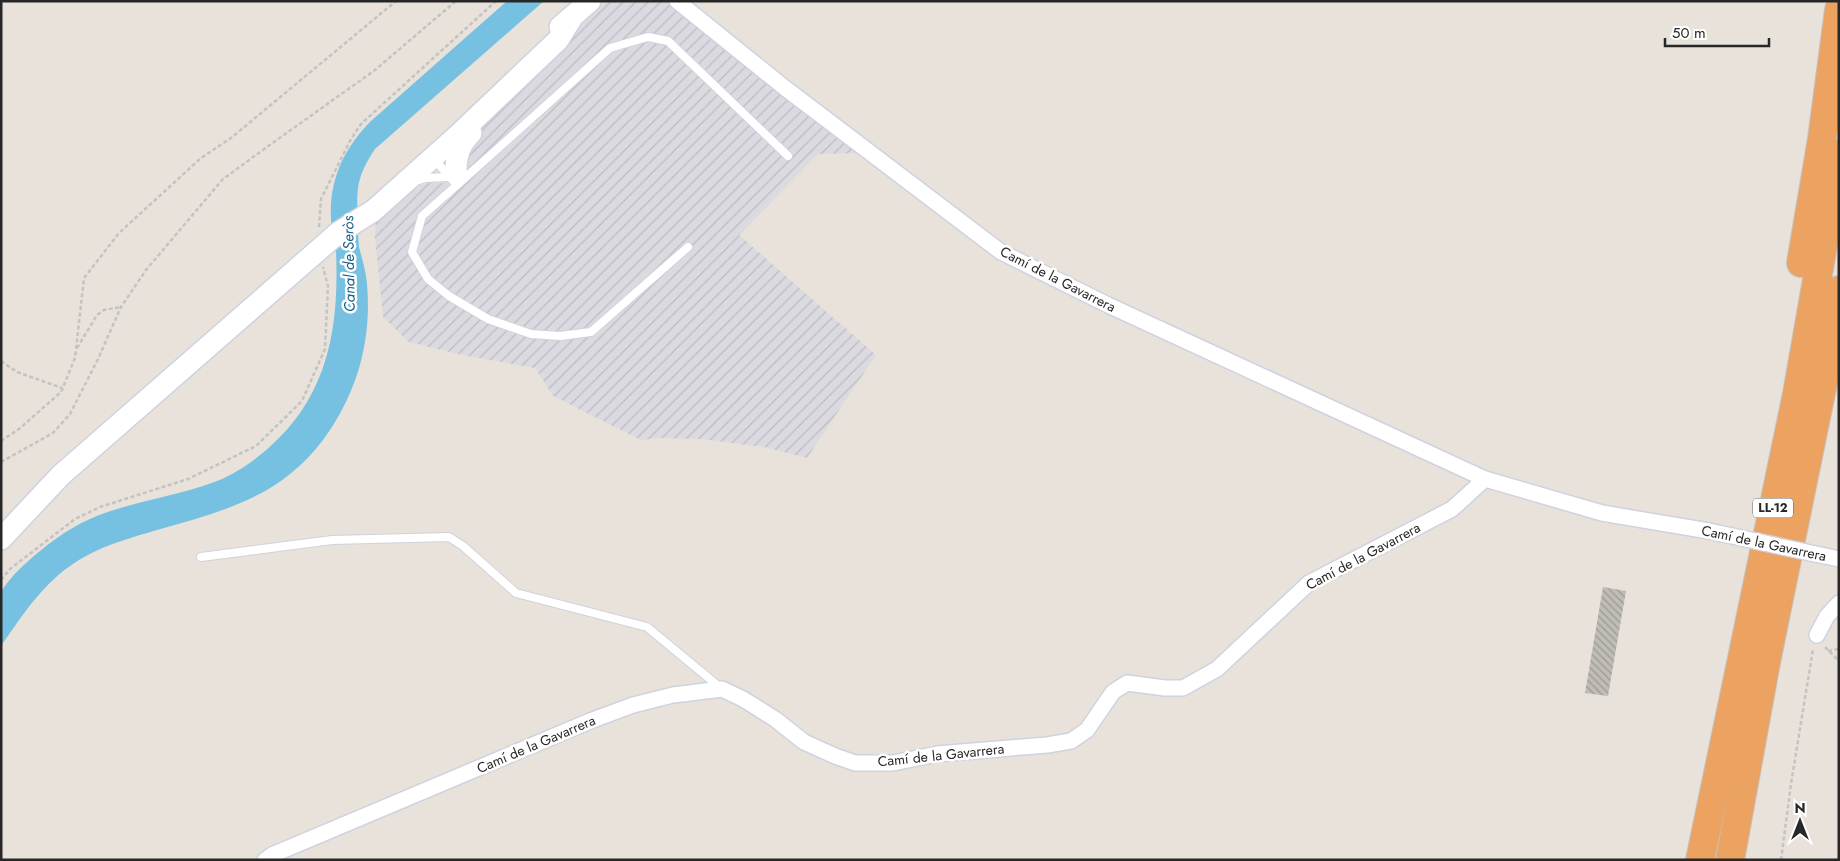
<svg xmlns="http://www.w3.org/2000/svg" width="1840" height="861" font-family="Jost,sans-serif">
<style>
.industrial{fill:url(#industrial-furrows)}
.water{fill:#76c1e1}
.building{fill:url(#building-back-hatch)}
.lines{fill:none;stroke-linecap:round;stroke-linejoin:round}
.lane-casing{stroke:#cfd2df;stroke-width:10}
.street-casing{stroke:#cfd2df;stroke-width:18}
.secondary-casing{stroke:#cfd2df;stroke-width:24}
.highway-casing{stroke:#c3c3c3;stroke-width:30}
.path{stroke:#c3c3c3;stroke-width:2.5;stroke-dasharray:4 2.5;stroke-linecap:butt}
.lane{stroke:#fff;stroke-width:8}
.street{stroke:#fff;stroke-width:15}
.secondary{stroke:#fff;stroke-width:21}
.highway{stroke:#eca260;stroke-width:28}
.street-bridge-casing{stroke:#cfd2df;stroke-width:18;stroke-linecap:butt}
.street-bridge{stroke:#fff;stroke-width:15}
.labels{text-anchor:middle;stroke-width:5;stroke-linejoin:round;paint-order:stroke}
.shield{fill:#fff;stroke:#686868;stroke-width:1}
.shield-label{font-size:12px;font-weight:bold;fill:#272727}
.street-label{font-size:14px;fill:#272727;stroke:#fff}
.water-label{font-size:15px;font-style:italic;fill:#1a5e87;stroke:#fff}
</style>
<defs>
<pattern id="industrial-furrows" width="10" height="10" patternUnits="userSpaceOnUse" patternTransform="scale(1.25)"><rect width="10" height="10" fill="#dcdae1"/><path d="M-1 1l2-2M0 10L10 0M9 11l2-2" fill="none" stroke="#bdbbc1"/></pattern>
<pattern id="building-back-hatch" width="6" height="6" patternUnits="userSpaceOnUse" patternTransform="scale(1.25)"><rect width="6" height="6" fill="#c0bcb6"/><path d="M-1 5l2 2M0 0l6 6M5-1l2 2" fill="none" stroke="#9c9994"/></pattern>
</defs>
<rect width="100%" height="100%" fill="#e8e2da"/>
<path class="industrial" d="M607,1h58l198,152 -45,1 -79,81 137,120 -69,103 -43,-11 -64,-8 -39,-1 -20,2 -88,-44 -18,-28 -73,-13 -53,-13 -26,-25 -8,-80 1,-19 47,-34 7,-2 12,1 20,-18 11,-28 40,-38 53,-60z"/>
<path class="water" d="M507,1h37l-169,148c-18,27 -19,40 -17,71 0,9 0,18 1,27 3,12 7,24 8,37 5,57 -10,110 -44,156 -44,58 -100,71 -166,90 -24,7 -49,14 -71,26 -39,21 -60,54 -85,90 0,-15 -1,-39 0,-53 2,-7 18,-24 24,-29 20,-18 40,-34 65,-45 40,-18 86,-22 127,-38 23,-9 45,-26 62,-43 51,-51 60,-117 57,-186 -1,-11 -5,-22 -5,-33 -2,-39 13,-71 40,-98z"/>
<path class="building" d="M1603,587l23,4 -18,105 -23,-3z"/>
<g class="lines">
<g class="lane-casing">
<g id="lane">
<path d="M434,159l23,26 153,-137 38,-11 20,4 120,115"/>
<path d="M419,180l6,-2 24,-1"/>
<path d="M457,185l-35,31 -10,36 16,27 21,17 39,23 43,15 29,2 31,-4 97,-85"/>
<path d="M201,557l131,-17 117,-3 14,9 53,47 131,34 75,62"/>
</g>
</g>
<g class="street-casing">
<g id="street">
<path d="M677,1l108,87 216,164 107,53 377,174 117,34 107,18"/>
<path d="M1817,635l10,-19 12,-13"/>
<path d="M265,860l7,-5 318,-134 43,-16 40,-10 49,-6 21,10 32,20 29,23 31,14 20,7h38l44,-9 110,-9 24,-4 16,-11 26,-38 14,-9 38,5h18l34,-19 92,-86 143,-74 33,-30"/>
</g>
</g>
<g class="secondary-casing">
<g id="secondary">
<path d="M560,27l30,-26"/>
<path d="M456,171c0,-16 4,-27 15,-38"/>
<path d="M1,539l60,-64 277,-242 35,-22 84,-75 101,-96 13,-21"/>
</g>
</g>
<g class="highway-casing">
<g id="highway">
<path d="M1801,263l21,-124 17,-129"/>
<path d="M1700,860l97,-466 42,-240"/>
<path d="M1730,860l36,-198 57,-279 16,-93"/>
</g>
</g>
<g class="path">
<path d="M319,227l2,-28 30,-60 10,-15 135,-123"/>
<path d="M77,348l20,-33 7,-5 16,-3"/>
<path d="M1,361l16,11 45,16"/>
<path d="M1,441l18,-12 42,-37 14,-34 9,-80 35,-45 82,-75 30,-20 165,-137"/>
<path d="M1,462l52,-29 17,-19 28,-55 23,-52 25,-37 77,-91 44,-32 108,-77 81,-69"/>
<path d="M1,580l9,-11 65,-50 25,-12 88,-28 68,-33 46,-45 23,-52 3,-63 -5,-19"/>
<path d="M1825,647l14,14"/>
<path d="M1828,651l11,-2"/>
<path d="M1781,860l10,-76 22,-135"/>
</g>
<use href="#lane" class="lane"/>
<use href="#street" class="street"/>
<use href="#secondary" class="secondary"/>
<use href="#highway" class="highway"/>
<g class="street-bridge-casing">
<path id="street-bridge" d="M1709,531l130,28"/>
</g>
<use href="#street-bridge" class="street-bridge"/>
</g>
<g class="labels">
<rect class="shield" x="1753" y="498.5" width="40" height="19" rx="4"/>
<g class="shield-label">
<text x="1773" y="512">LL-12</text>
</g>
<g class="street-label">
<text transform="translate(1058 279) rotate(27)" y="5">Camí de la Gavarrera</text>
<text transform="translate(1764 543) rotate(12)" y="5">Camí de la Gavarrera</text>
<text transform="translate(1363 556) rotate(-28)" y="5">Camí de la Gavarrera</text>
<text transform="translate(536 744) rotate(-23)" y="5">Camí de la Gavarrera</text>
<text transform="translate(941 755) rotate(-6)" y="5">Camí de la Gavarrera</text>
</g>
<g class="water-label">
<text transform="translate(349 264) rotate(-91)" y="5">Canal de Seròs</text>
</g>
</g>
<rect width="1840" height="861" fill="none" stroke="#272727" stroke-width="5"/>
<g transform="translate(1800 821)" stroke="#ffffff" stroke-width="4" paint-order="stroke">
<path d="M0-4L9 19L0 12L-9 19Z" fill="#272727"/>
<text y="-8" font-size="14" font-weight="bold" text-anchor="middle" fill="#272727">N</text>
</g>
<path d="M1665 38v8h104v-8" fill="none" stroke="#272727" stroke-width="2.5"/>
<text x="1672" y="38" font-size="15" fill="#272727" stroke="#ffffff" stroke-width="4" paint-order="stroke">50 m</text>
</svg>
